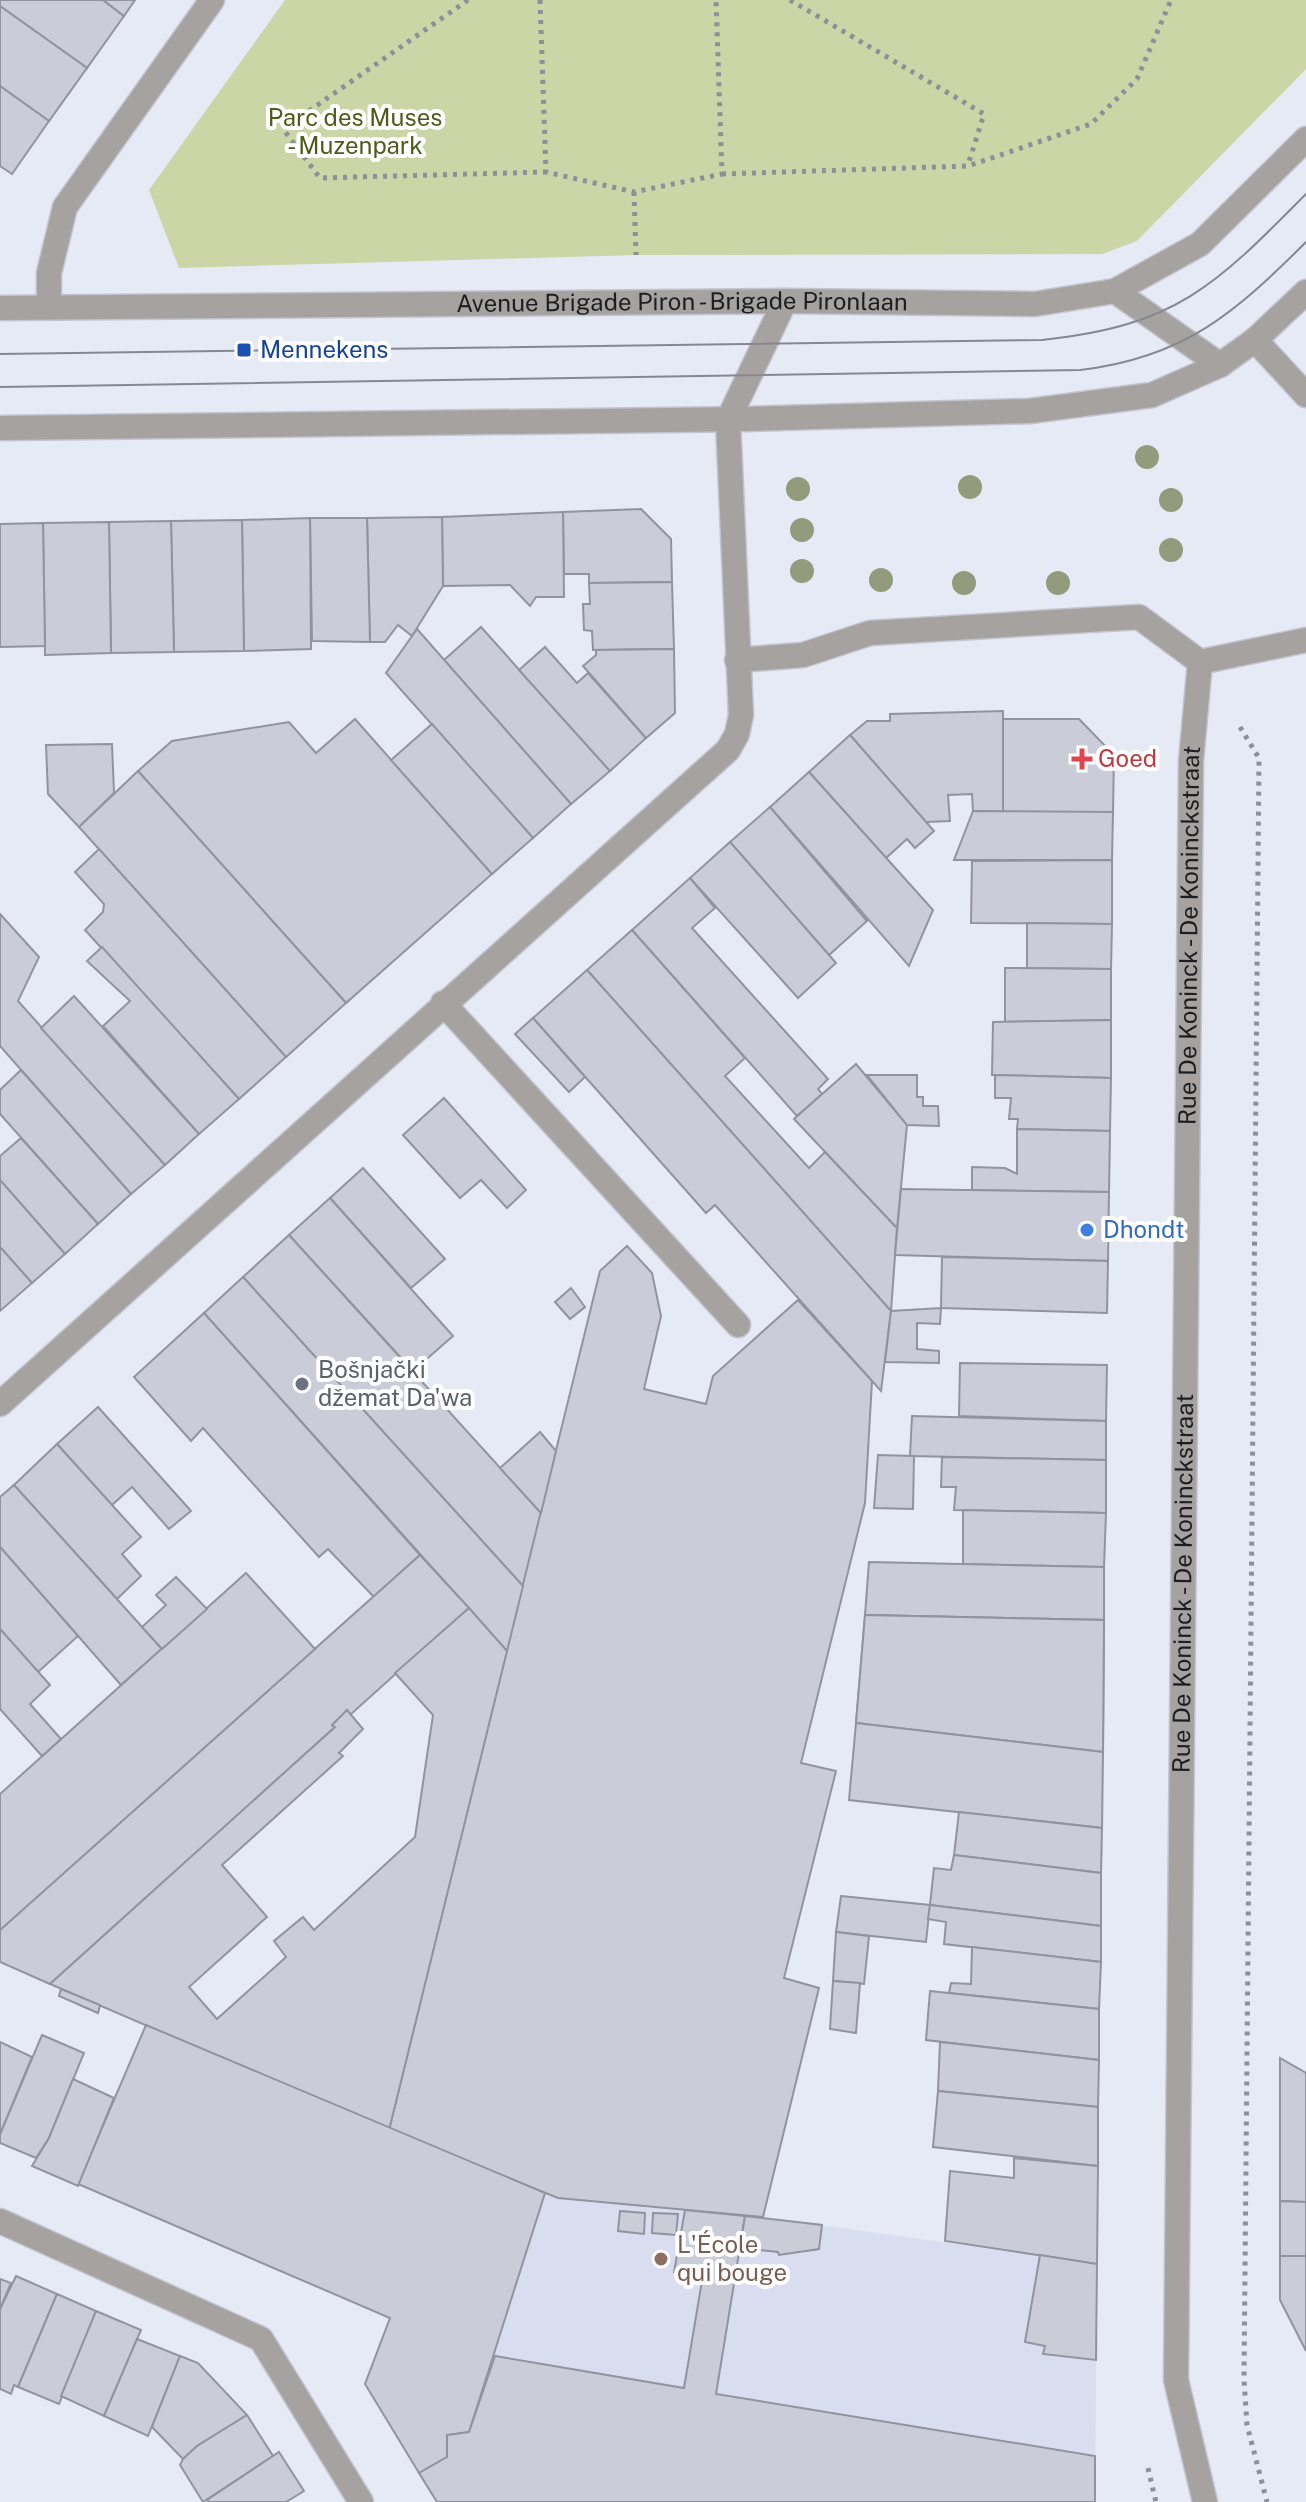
<svg xmlns="http://www.w3.org/2000/svg" width="1306" height="2502" font-family="'Public Sans',sans-serif">
<style>
.built{fill:#d8ddf0}
.green{fill:#cbd5a6}
.building{fill:#cacdd8;stroke:#91949e;stroke-width:2;fill-rule:evenodd}
.lines{fill:none;stroke-linecap:round;stroke-linejoin:round}
.service-casing{stroke:#c2c5cf;stroke-width:27}
.pedestrian-casing{stroke:#c2c5cf;stroke-width:27}
.minor-casing{stroke:#c2c5cf;stroke-width:27}
.tertiary-casing{stroke:#c2c5cf;stroke-width:27}
.path{stroke:#8d9098;stroke-width:5;stroke-dasharray:4 6;stroke-linecap:butt}
.service{stroke:#a6a29f;stroke-width:24}
.pedestrian{stroke:#a6a29f;stroke-width:24}
.minor{stroke:#a6a29f;stroke-width:24}
.tertiary{stroke:#a6a29f;stroke-width:24}
.tram{stroke:#868890;stroke-width:2}
.tree{fill:#949b7d}
.transit-dot{fill:#1a4fb4;stroke:#fff;stroke-width:3}
.health-dot{fill:#e0444e;stroke:#fff;stroke-width:3}
.shop-dot{fill:#3f7fe0;stroke:#fff;stroke-width:3}
.worship-dot{fill:#6b7280;stroke:#fff;stroke-width:3}
.education-dot{fill:#8d6e63;stroke:#fff;stroke-width:3}
.labels{text-anchor:middle;stroke-width:8;stroke-linejoin:round;paint-order:stroke}
.park-label{font-size:24px;fill:#505b1b;stroke:#fff}
.street-label{font-size:24px;fill:#1d1e22;stroke:#fff}
.transit-label{font-size:24px;fill:#164399;stroke:#fff;text-anchor:start}
.health-label{font-size:24px;fill:#be3a42;stroke:#fff;text-anchor:start}
.shop-label{font-size:24px;fill:#366cbe;stroke:#fff;text-anchor:start}
.worship-label{font-size:24px;fill:#5b616d;stroke:#fff;text-anchor:start}
.education-label{font-size:24px;fill:#785e54;stroke:#fff;text-anchor:start}
</style>
<rect width="100%" height="100%" fill="#e6eaf5"/>
<path class="built" d="M146,2025l411,173 206,19 334,47 -2,238h-658l-72,-118 25,-66 -312,-134z"/>
<path class="green" d="M285,0h1021v69l-169,172 -35,13 -466,1 -457,13 -30,-78z"/>
<g class="building">
<path d="M0,0h103l21,16 -37,52 -87,-62z"/>
<path d="M103,0h32l-11,16z"/>
<path d="M0,6l87,62 -38,53 -49,-35z"/>
<path d="M0,86l49,35 -37,53 -12,-8z"/>
<path d="M641,509l30,30 1,43 -83,1v-9h-25l-1,-62z"/>
<path d="M563,512l1,85h-28l-6,9 -20,-21 -67,1 -1,-69z"/>
<path d="M442,517l1,69 -31,50 -14,-11 -13,17h-15l-3,-124z"/>
<path d="M310,518h57l3,124 -58,-1z"/>
<path d="M310,518l1,131 -67,2 -2,-131z"/>
<path d="M242,520l2,131 -70,1 -3,-131z"/>
<path d="M171,521l3,131 -63,1 -2,-131z"/>
<path d="M109,522l2,131 -66,2 -2,-132z"/>
<path d="M43,523l2,123 -45,1v-123z"/>
<path d="M672,582l2,67 -81,1 -1,-19 -8,-1 -1,-26h7l-1,-21z"/>
<path d="M481,627l129,144 -39,33 -127,-144z"/>
<path d="M417,629l154,175 -38,34 -147,-165z"/>
<path d="M545,647l32,36 11,-10 58,65 -36,33 -91,-101z"/>
<path d="M674,649l1,64 -29,25 -63,-72 13,-11v-5z"/>
<path d="M1003,711v101l-30,-1 -1,-17 -24,1 2,26 -24,1 -76,-87 17,-14h23v-7z"/>
<path d="M355,719l137,155 -146,129 -208,-232 34,-30 117,-19 27,31z"/>
<path d="M1003,719h76l35,36 -1,57h-110z"/>
<path d="M432,724l101,114 -41,36 -101,-114z"/>
<path d="M850,735l84,96 -19,17 -8,-9 -21,19 -77,-86z"/>
<path d="M112,744l2,49 -35,34 -31,-33 -2,-49z"/>
<path d="M138,771l208,232 -60,54 -207,-230z"/>
<path d="M809,772l124,138 -24,56 -139,-159z"/>
<path d="M770,807l97,114 -38,34 -99,-113z"/>
<path d="M973,811l140,1 -1,48h-158z"/>
<path d="M730,842l106,121 -38,35 -108,-120z"/>
<path d="M99,849l187,208 -47,42 -154,-169 18,-18 1,-8 -29,-32z"/>
<path d="M1112,860v64l-141,-1 1,-62z"/>
<path d="M690,878l25,30 -23,20 136,151 -10,10 4,5 -25,22 -165,-186z"/>
<path d="M0,914l39,43 -21,44 147,164 -34,29 -131,-148z"/>
<path d="M1027,923l85,1 -1,45 -84,-1z"/>
<path d="M632,930l113,128 -20,18 84,92 16,-16 72,76 -6,83 -304,-341z"/>
<path d="M102,947l137,152 -40,35 -96,-108 27,-25 -43,-40z"/>
<path d="M1005,968l106,1v51l-106,2z"/>
<path d="M587,970l304,341 -10,80 -166,-186 -9,8 -173,-195z"/>
<path d="M74,996l125,138 -34,31 -124,-137z"/>
<path d="M533,1018l52,59 -16,15 -54,-58z"/>
<path d="M1111,1020v58l-119,-3 1,-53z"/>
<path d="M856,1064l51,61 -10,103 -103,-109z"/>
<path d="M21,1070l110,124 -33,30 -98,-110v-24z"/>
<path d="M867,1075h50v22h6v9h15l1,20 -32,-1z"/>
<path d="M995,1075l116,3 -1,53 -93,-2 1,-10h-9l2,-21h-16z"/>
<path d="M444,1098l82,92 -19,18 -26,-28 -21,18 -57,-63z"/>
<path d="M1017,1129l93,2 -1,61 -137,-2v-23l33,1 12,6z"/>
<path d="M21,1138l77,86 -33,30 -65,-74v-24z"/>
<path d="M363,1168l82,91 -34,29 -81,-90z"/>
<path d="M0,1180l65,74 -33,29 -32,-36z"/>
<path d="M901,1189l208,3 -1,69 -213,-6z"/>
<path d="M330,1198l123,138 -40,35 -124,-136z"/>
<path d="M289,1235l252,278 -18,73 -280,-309z"/>
<path d="M627,1246l25,27 9,43 -17,73 62,15 7,-28 85,-76 74,81 -7,122 -64,260 35,8 -52,207 35,10 -56,229 -205,-19 -169,-68 211,-859z"/>
<path d="M0,1247l32,36 -32,28z"/>
<path d="M942,1257l166,4 -1,52 -166,-5z"/>
<path d="M243,1277l280,309 -16,65 -303,-338z"/>
<path d="M571,1288l14,19 -15,12 -15,-17z"/>
<path d="M941,1308l-1,16 -23,-1v26l22,2v12l-54,-1 6,-51z"/>
<path d="M204,1313l216,242 -46,42 -46,-48 -9,8 -116,-129 -12,13 -57,-64z"/>
<path d="M960,1363l147,2 -1,56 -147,-5z"/>
<path d="M98,1407l93,104 -22,18 -37,-42 -20,18 -55,-61z"/>
<path d="M912,1416l194,5v39l-196,-4z"/>
<path d="M540,1432l16,19 -15,62 -41,-45z"/>
<path d="M57,1444l84,93 -19,17 19,22 -24,23 -103,-114z"/>
<path d="M878,1455l36,1 -1,53 -39,-1z"/>
<path d="M942,1457l164,3v53l-152,-3 2,-23h-15z"/>
<path d="M14,1485l148,164 -41,36 -121,-138v-50z"/>
<path d="M963,1510l143,3 -2,54 -141,-3z"/>
<path d="M0,1547l78,89 -40,36 -38,-43z"/>
<path d="M420,1555l49,53 -119,107 -3,-5 -15,15 3,2 -285,257 -50,-22v-32z"/>
<path d="M869,1562l235,5v53l-239,-5z"/>
<path d="M246,1573l69,76 -315,281v-136z"/>
<path d="M176,1577l31,32 -45,40 -20,-22 24,-22 -10,-10z"/>
<path d="M469,1608l38,43 -118,479 -339,-146 285,-257 -3,-2 15,-15 16,19 -24,24 4,3 -121,109 45,52 -78,70 28,32 69,-62 -12,-16 29,-24 11,13 101,-93 18,-122 -38,-42z"/>
<path d="M865,1615l239,5 -1,132 -247,-29zM984,1687l51,2v17l-52,-2z"/>
<path d="M865,1615l239,5 -1,132 -247,-29z"/>
<path d="M0,1629l50,56 -20,19 31,35 -19,17 -42,-47z"/>
<path d="M856,1723l247,29 -1,76 -253,-28z"/>
<path d="M959,1812l143,16 -1,45 -147,-18z"/>
<path d="M954,1855l147,18v53l-171,-21 4,-37 17,2z"/>
<path d="M841,1896l89,9 -4,37 -90,-10z"/>
<path d="M930,1905l171,21v36l-157,-18 2,-22 -18,-3z"/>
<path d="M836,1932l33,4 -5,48 -31,-3z"/>
<path d="M972,1947l129,15 -2,47 -150,-16 2,-10 20,1z"/>
<path d="M833,1981l27,2 -4,50 -26,-4z"/>
<path d="M61,1989l39,16 -2,8 -39,-17z"/>
<path d="M930,1991l169,18v51l-173,-20z"/>
<path d="M146,2025l399,168 -76,239 -22,3v22l-28,16 -54,-89 25,-66 -312,-134z"/>
<path d="M42,2035l42,18 -35,85 -13,20 -36,-15v-9z"/>
<path d="M0,2042l32,15 -32,77z"/>
<path d="M940,2042l159,18 -1,47 -160,-16z"/>
<path d="M1280,2058l26,15v129l-26,-1z"/>
<path d="M73,2079l41,19 -36,88 -46,-20 17,-28z"/>
<path d="M938,2091l160,16v59l-165,-19z"/>
<path d="M1014,2158l84,8 -1,98 -152,-23 5,-70 64,7z"/>
<path d="M1280,2201l26,1v54h-26z"/>
<path d="M685,2210l60,6 -29,178 379,62v46h-658l-18,-29 28,-16v-22l22,-3 26,-76 189,32 19,-113 -29,-3z"/>
<path d="M620,2211l25,2 -1,21 -26,-3z"/>
<path d="M653,2213l25,1 -2,21 -24,-2z"/>
<path d="M745,2216l77,9 -3,24 -40,6 -1,-3 -38,-4z"/>
<path d="M1040,2255l57,9 -1,96 -53,-6 2,-8 -20,-4z"/>
<path d="M1280,2256h26v95l-26,-51z"/>
<path d="M16,2276l41,18 -39,93 -4,-2 -3,9 -11,-5v-80z"/>
<path d="M0,2279l11,4 -11,26z"/>
<path d="M57,2294l39,17 -37,93 -41,-17z"/>
<path d="M96,2311l45,19 -37,86 -43,-20z"/>
<path d="M137,2339l43,17 -32,80 -44,-20z"/>
<path d="M180,2356l18,7 49,52 -50,31 -14,13 -31,-32z"/>
<path d="M247,2415l26,41 -70,46 -23,-37 3,-6 14,-13z"/>
<path d="M279,2452l25,39 -18,11h-77l-2,-2z"/>
</g>
<g class="lines">
<g class="service-casing">
<path id="service" d="M443,1003l295,322"/>
</g>
<g class="pedestrian-casing">
<path id="pedestrian" d="M737,660l66,-5 67,-22 269,-16 61,45"/>
</g>
<g class="minor-casing">
<g id="minor">
<path d="M1115,291l105,74"/>
<path d="M49,307v-34l16,-66 147,-207"/>
<path d="M1255,340l51,55"/>
<path d="M0,1404l728,-654 9,-16 4,-19 -13,-295 57,-119"/>
<path d="M0,2221l261,118 100,163"/>
<path id="s1" d="M1205,2502l-29,-122 15,-1619 9,-99 106,-22"/>
</g>
</g>
<g class="tertiary-casing">
<g id="tertiary">
<path id="s2" d="M0,308l785,-7 250,3 80,-13 85,-47 106,-105"/>
<path d="M0,428l747,-9 283,-8 122,-16 68,-30 35,-25 51,-48"/>
</g>
</g>
<g class="path">
<path d="M468,0l-185,129 37,49 226,-6"/>
<path d="M540,0l6,172 88,20 88,-18 -6,-174"/>
<path d="M790,0l194,114 -16,51"/>
<path d="M722,174l246,-8 123,-42 46,-45 34,-79"/>
<path d="M634,192l2,63"/>
<path d="M1240,727l19,31 -15,1621 3,46 20,77"/>
<path d="M1148,2468l8,34"/>
</g>
<use href="#service" class="service"/>
<use href="#pedestrian" class="pedestrian"/>
<use href="#minor" class="minor"/>
<use href="#tertiary" class="tertiary"/>
<g class="tram">
<path d="M0,354l1042,-14c134,-14 173,-54 264,-146"/>
<path d="M0,387l1080,-17c104,-12 155,-57 226,-128"/>
</g>
</g>
<g class="tree">
<circle cx="1147" cy="457" r="12"/>
<circle cx="970" cy="487" r="12"/>
<circle cx="798" cy="489" r="12"/>
<circle cx="1171" cy="500" r="12"/>
<circle cx="802" cy="530" r="12"/>
<circle cx="1171" cy="550" r="12"/>
<circle cx="802" cy="571" r="12"/>
<circle cx="881" cy="580" r="12"/>
<circle cx="964" cy="583" r="12"/>
<circle cx="1058" cy="583" r="12"/>
</g>
<rect class="transit-dot" x="236" y="342" width="16" height="16" rx="4"/>
<path class="health-dot" d="M1078 747h8v8h8v8h-8v8h-8v-8h-8v-8h8z"/>
<circle class="shop-dot" cx="1087" cy="1230" r="8"/>
<circle class="worship-dot" cx="302" cy="1384" r="8"/>
<circle class="education-dot" cx="661" cy="2259" r="8"/>
<g class="labels">
<g class="park-label">
<text x="355" y="126">Parc des Muses<tspan x="355" dy="28">- Muzenpark</tspan></text>
</g>
<g class="street-label">
<text dy="8" stroke="none"><textPath href="#s2" startOffset="682">Avenue Brigade Piron - Brigade Pironlaan</textPath></text>
<text dy="8" stroke="none"><textPath href="#s1" startOffset="1570">Rue De Koninck - De Koninckstraat</textPath></text>
<text dy="8" stroke="none"><textPath href="#s1" startOffset="922">Rue De Koninck - De Koninckstraat</textPath></text>
</g>
<g class="transit-label">
<text x="260" y="358">Mennekens</text>
</g>
<g class="health-label">
<text x="1098" y="767">Goed</text>
</g>
<g class="shop-label">
<text x="1103" y="1238">Dhondt</text>
</g>
<g class="worship-label">
<text x="318" y="1378">Bošnjački<tspan x="318" dy="28">džemat Da'wa</tspan></text>
</g>
<g class="education-label">
<text x="677" y="2253">L'École<tspan x="677" dy="28">qui bouge</tspan></text>
</g>
</g>
</svg>
